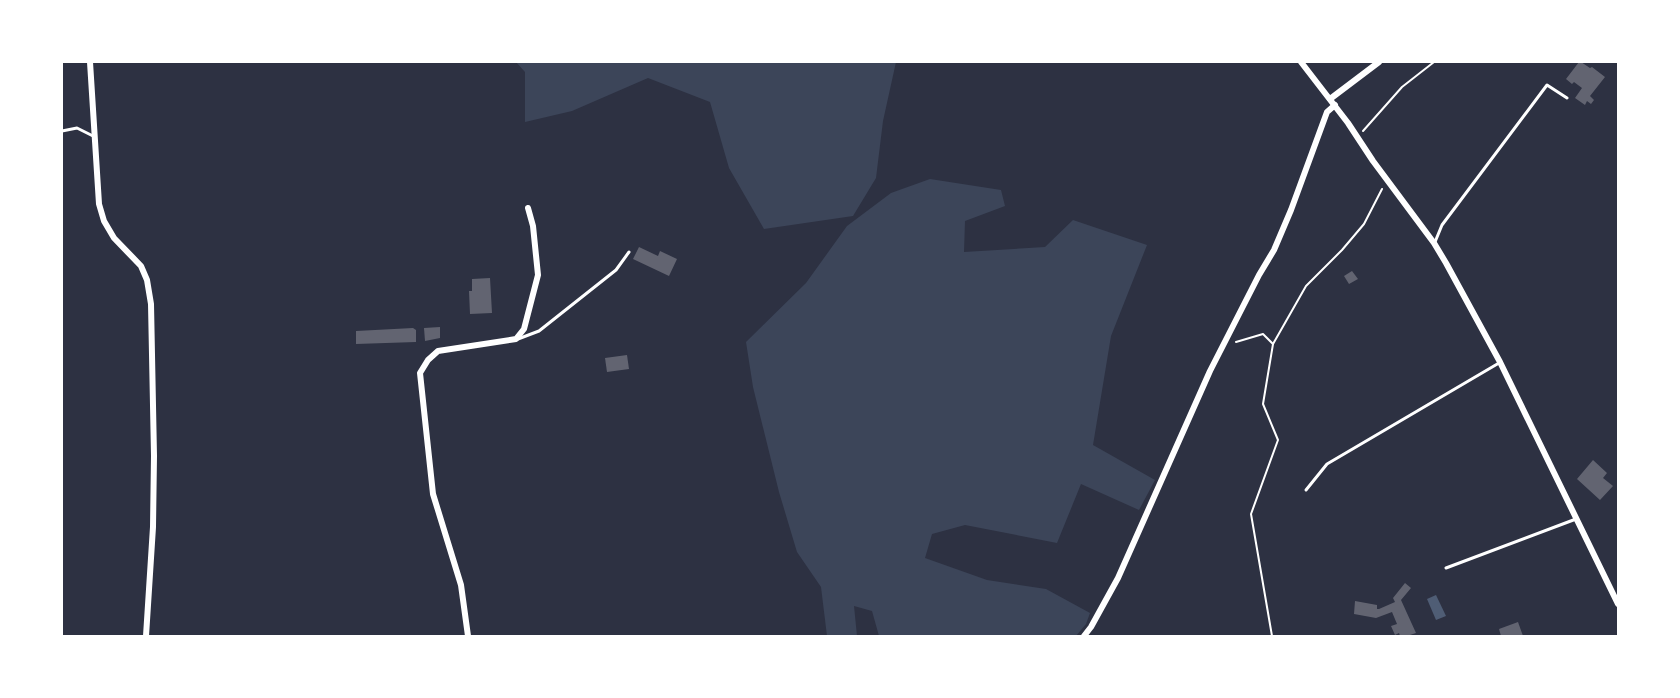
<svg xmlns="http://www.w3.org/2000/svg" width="1680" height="698" font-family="Cabin,sans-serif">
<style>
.green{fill:#3c4559}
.water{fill:#4f5d75}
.building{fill:#626471}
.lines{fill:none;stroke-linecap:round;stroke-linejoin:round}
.path{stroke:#fff;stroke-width:2}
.service{stroke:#fff;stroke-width:3}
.minor{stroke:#fff;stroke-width:6}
</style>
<rect width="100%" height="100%" fill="#2d3142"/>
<g class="green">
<path d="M516,62h380l-13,59 -7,57 -23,38 -89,13 -35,-61 -19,-66 -62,-24 -76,33 -47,11v-50z"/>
<path d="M930,179l71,11 4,16 -40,15 -1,31 81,-5 28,-27 74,25 -36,91 -18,109 62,35 -16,30 -58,-26 -24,59 -92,-18 -33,9 -7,24 62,22 59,9 44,24 -4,11 -10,12h-197l-7,-25 -18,-5 3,30h-30l-6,-49 -24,-35 -18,-60 -26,-105 -7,-45 60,-59 41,-57 44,-33z"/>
</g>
<path class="water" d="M1436,595l10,21 -10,4 -9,-21z"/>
<g class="building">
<path d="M1579,62h2l9,6 2,-1 13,10 -15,19 4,4 -3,4 -4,-3 -2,4 -10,-7 7,-10 -8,-6 -2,2 -6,-5z"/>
<path d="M639,247l19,9 2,-5 17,8 -8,17 -36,-17z"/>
<path d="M1352,271l6,8 -9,5 -5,-8z"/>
<path d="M490,278l2,35 -22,1 -1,-23h3v-12z"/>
<path d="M440,327v11l-15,3 -1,-13z"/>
<path d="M413,328l3,2v12l-60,2v-13z"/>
<path d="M627,355l2,14 -22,3 -2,-14z"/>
<path d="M1593,460l14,13 -4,5 10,8 -13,14 -23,-21z"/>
<path d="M1405,583l6,5 -10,12 15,33 -9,3h-7l-1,-3 -4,2 -4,-9 6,-2 -5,-12 -16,6 -22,-4 1,-13 22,4v4h2l16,-7 -2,-4z"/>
<path d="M1518,622l5,14h-22l-2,-7z"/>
</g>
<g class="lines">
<g class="path">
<path d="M1363,131l39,-44 32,-25"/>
<path d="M1236,342l27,-8 10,10 -10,60 15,36 -27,74 21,122"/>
<path d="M1273,344l33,-58 36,-36 22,-26 18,-35"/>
</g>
<g class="service">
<path d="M62,131l15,-3 16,8"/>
<path d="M1435,242l7,-17 105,-140 20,13"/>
<path d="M518,339l21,-8 77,-61 13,-18"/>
<path d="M1306,490l21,-26 172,-101"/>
<path d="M1446,568l130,-49"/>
</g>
<g class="minor">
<path d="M90,62l9,142 5,17 10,17 27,28 6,14 4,24 3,152 -1,71 -7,109"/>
<path d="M1301,62l47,61 25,38 61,82 12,20 54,99 118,242"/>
<path d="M1330,99l49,-37"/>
<path d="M468,636l-7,-51 -28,-91 -13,-121 8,-13 10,-9 78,-12 8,-10 14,-54 -5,-49 -5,-18"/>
<path d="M1084,636l7,-9 27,-49 92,-207 49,-96 15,-25 17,-40 36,-98 8,-7"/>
</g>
</g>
<rect width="1680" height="698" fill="none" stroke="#ffffff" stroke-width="126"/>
</svg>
